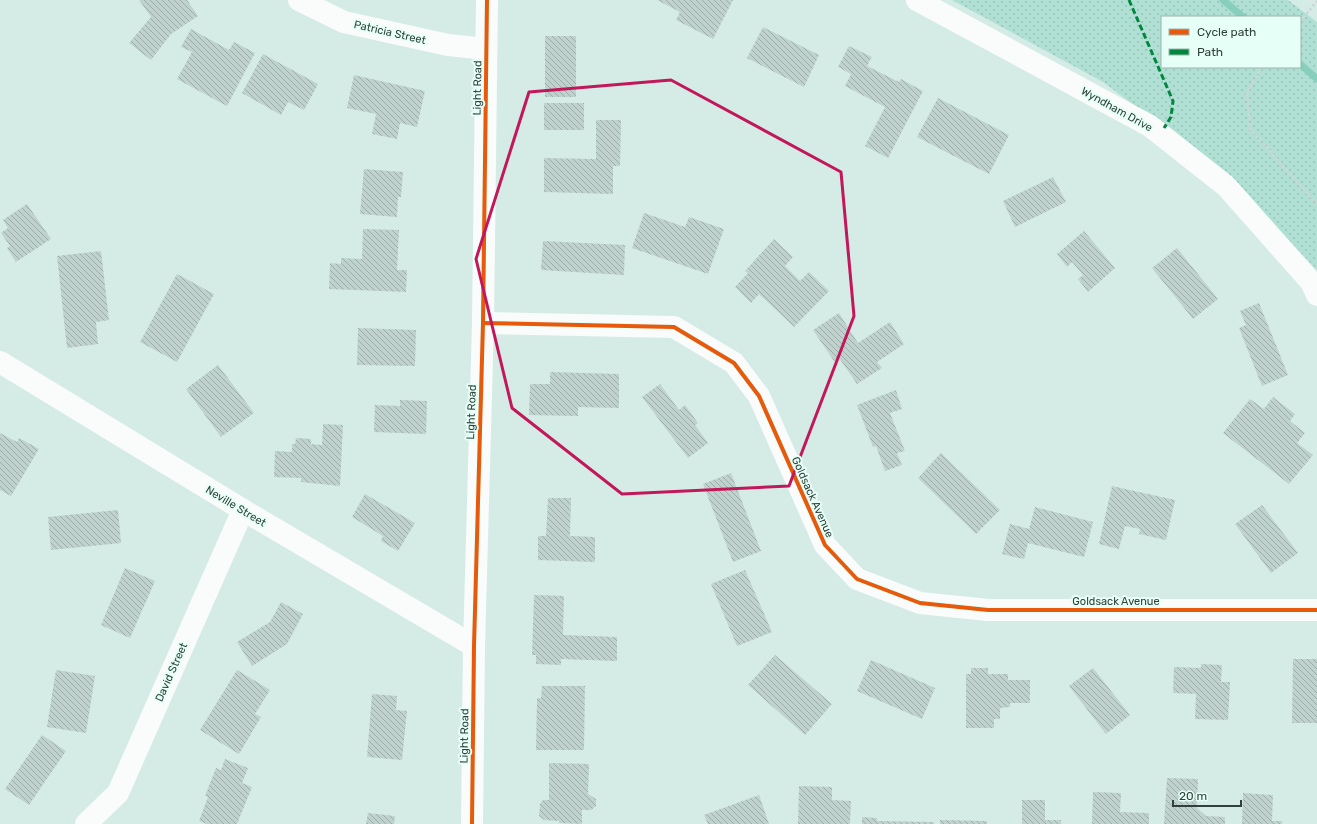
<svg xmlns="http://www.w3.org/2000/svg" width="1317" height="824" font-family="Rubik,sans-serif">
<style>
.park{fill:url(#park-dots);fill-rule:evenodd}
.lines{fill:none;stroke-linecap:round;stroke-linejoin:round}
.stream{stroke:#87cebd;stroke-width:7}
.building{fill:url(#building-back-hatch)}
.path{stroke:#d0d6d4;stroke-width:2.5;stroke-dasharray:3 2;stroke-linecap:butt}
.minor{stroke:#f9fcfb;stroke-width:22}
.quiet{stroke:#00873e;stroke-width:3;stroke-dasharray:6 3;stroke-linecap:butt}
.cycleway-casing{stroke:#e6fff7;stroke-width:6}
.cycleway{stroke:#e8590c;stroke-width:4}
.marked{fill:none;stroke:#c2185b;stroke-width:3;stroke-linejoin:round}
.labels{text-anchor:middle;stroke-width:4;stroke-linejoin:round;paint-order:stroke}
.street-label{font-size:11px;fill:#30413c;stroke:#e6fff7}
</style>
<defs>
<pattern id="park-dots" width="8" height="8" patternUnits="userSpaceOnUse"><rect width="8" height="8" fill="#afe0d3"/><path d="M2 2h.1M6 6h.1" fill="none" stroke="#97c1b6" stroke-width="1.8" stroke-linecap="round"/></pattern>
<pattern id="building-back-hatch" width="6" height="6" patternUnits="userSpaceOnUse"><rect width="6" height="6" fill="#c0d2cd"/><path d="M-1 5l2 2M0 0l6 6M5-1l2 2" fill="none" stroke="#9caca8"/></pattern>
</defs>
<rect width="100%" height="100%" fill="#d5ece6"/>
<path class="park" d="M952,0h336l29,22v248l-89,-94 -125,-94zM1162,17h138v50h-138z"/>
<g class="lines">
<g class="stream">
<path d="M1223,0l20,17"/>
<path d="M1300,64l17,15"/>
</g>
</g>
<g class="building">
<path d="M139,0h48l11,16 -27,18 -20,26 -22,-17 22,-26z"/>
<path d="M657,0h76l-20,39 -37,-19 4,-8z"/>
<path d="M763,27l56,28 -15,32 -57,-29z"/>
<path d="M191,29l38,21 5,-8 21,11 -28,53 -50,-27 15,-27 -11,-5z"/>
<rect x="545" y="36" width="31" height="61"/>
<path d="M849,46l23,11 -5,9 32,16 2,-3 22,12 -35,67 -23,-12 20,-39 -40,-21 6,-12 -13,-7z"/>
<path d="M263,54l55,30 -14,26 -16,-8 -7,13 -39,-22z"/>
<path d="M354,75l71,16 -8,36 -17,-4 -3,16 -25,-5 4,-20 -29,-6z"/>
<path d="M938,98l71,37 -20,39 -72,-37z"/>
<rect x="544" y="103" width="40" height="27"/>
<path d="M596,120h25l-1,46h-7v28l-69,-2v-34l52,1z"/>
<path d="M364,169l39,3 -2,25h-3l-1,20 -37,-3z"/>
<path d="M1053,177l13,25 -51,25 -12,-26z"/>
<path d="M27,204l24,35 -35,23 -9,-14 3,-2 -9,-13 7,-5 -5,-8z"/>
<path d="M644,213l41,14 4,-10 35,12 -16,45 -76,-26z"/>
<path d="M363,229l36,1 -2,40h10l-1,22 -77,-3 1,-26 11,1v-6l21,1z"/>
<path d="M1084,231l31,37 -27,24 -10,-13 5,-4 -11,-13 -5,5 -10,-13z"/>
<path d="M774,239l19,18 -8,9 15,15 9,-9 20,19 -35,36 -35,-33 -8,9 -16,-16 13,-14 -3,-2z"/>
<path d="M543,241l82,4 -1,30 -83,-5z"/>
<path d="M1177,248l41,51 -25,20 -41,-51z"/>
<path d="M101,251l8,69 -13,2 2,22 -31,4 -10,-92z"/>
<path d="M177,274l37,20 -37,68 -37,-20z"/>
<path d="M1259,303l29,72 -26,11 -23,-58 7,-3 -6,-14z"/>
<path d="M839,313l19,30 32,-21 14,22 -27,18 5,6 -25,16 -18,-26 -5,3 -21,-31z"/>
<path d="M358,328l58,2 -1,36 -58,-1z"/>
<path d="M218,365l36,48 -33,24 -35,-48z"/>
<path d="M550,372l69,2v34l-41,-1v9l-49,-1 1,-31h20z"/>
<path d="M660,384l19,26 6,-5 13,18 -3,2 13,18 -20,15 -46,-61z"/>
<path d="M896,390l6,19 -12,4 15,38 -8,2 5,12 -17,6 -9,-25 -3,1 -16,-42z"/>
<path d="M1273,397l22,17 -5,7 15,12 -8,10 16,12 -24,29 -66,-51 27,-34 14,10z"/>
<path d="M400,400l27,1 -1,33 -52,-2 1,-27 25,1z"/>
<path d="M323,424l20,1 -3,61 -39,-4v-4l-27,-1 1,-26 17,1v-8h3l1,-6 15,1v5l11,1z"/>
<path d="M0,433l17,9 2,-4 20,11 -28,47 -11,-6z"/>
<path d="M941,453l59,57 -24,24 -58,-56z"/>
<path d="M731,473l30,78 -28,11 -30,-78z"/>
<path d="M1112,486l63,14 -9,40 -27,-6 1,-5 -15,-3 -6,23 -20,-5z"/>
<path d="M365,494l50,29 -17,28 -17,-10 2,-5 -31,-19z"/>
<path d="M548,498h23l-1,38 25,1v25l-57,-2v-24h8z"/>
<path d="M1262,505l36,48 -27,20 -36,-49z"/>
<path d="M1035,507l58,15 -9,35 -56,-14 -4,16 -22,-5 8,-30 19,5z"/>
<path d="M118,510l3,33 -70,7 -3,-33z"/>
<path d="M125,568l30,13 -25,57 -29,-13z"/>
<path d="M745,570l27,62 -35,14 -26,-62z"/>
<path d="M534,595l30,1 -1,39 54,2v24l-56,-2v6l-25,-1v-9h-4z"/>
<path d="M281,602l22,12 -16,30 -35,22 -15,-24 33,-20z"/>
<path d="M775,655l57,49 -27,31 -57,-50z"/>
<path d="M1293,659h24v64h-25z"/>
<path d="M871,660l64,28 -13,31 -65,-28z"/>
<path d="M1201,664l21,1 -1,17h9l-2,38 -33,-1 1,-25 -23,-1 1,-26 27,1z"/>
<path d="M971,668h17v6h20v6h22v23h-20v4l-10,1v11h-6v9h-28v-54h5z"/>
<path d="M1093,668l37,47 -24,19 -37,-48z"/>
<path d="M56,670l39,6 -9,57 -39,-6z"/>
<path d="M237,670l33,20 -15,24 6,3 -22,37 -39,-24z"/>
<path d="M542,686h43l-1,64h-48l1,-52h4z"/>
<path d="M372,694l25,2 -1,14 11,1 -5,49 -35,-3z"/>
<path d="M42,735l24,16 -37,54 -24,-16z"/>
<path d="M225,759l23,9 -6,15 10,4 -15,37h-30l-8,-3 9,-24 -3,-1 11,-28 5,2z"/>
<path d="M549,763l40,1 -1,30 8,5v7l-5,4h-9v14l-23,-1v-2l-15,-1 -5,-4 1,-12 3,-4h6z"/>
<path d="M1167,778l31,1 -1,29 9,8 19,1v7h-61z"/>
<path d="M799,786l33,1v13l19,1 -1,23h-52z"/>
<path d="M1093,792l28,1 -1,19 29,1v11h-57z"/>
<path d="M1243,793l30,2 -1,26h10v3h-40z"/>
<path d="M759,795l10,29h-61l-4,-9z"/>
<path d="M1022,800h23v20h16v4h-39z"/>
<path d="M368,813l27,3 -1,8h-28z"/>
<path d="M862,817l15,1v3l57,1v2h-72z"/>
<path d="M940,820l47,1v3h-47z"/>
</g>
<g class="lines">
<g class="path">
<path d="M1300,22l17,-21"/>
<path d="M1262,67l-15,25 3,37 67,75"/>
</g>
<g class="minor">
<path d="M299,0l45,22 104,23 38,4"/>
<path d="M917,0l233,126 76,60 85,96 6,13"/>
<path d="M483,323l191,4 60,36 25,33 66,149 32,34 63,24 68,7h329"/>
<path d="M0,362l243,148 231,136"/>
<path d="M86,824l32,-31 125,-283"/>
<path d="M472,824l2,-178 9,-323 4,-323"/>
</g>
<path class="quiet" d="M1129,0l44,101 -2,16 -7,11"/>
<g class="cycleway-casing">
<g id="cycleway">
<path d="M483,323l191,4 60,36 25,33 66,149 32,34 63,24 68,7h329"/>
<path d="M472,824l2,-178 9,-323 4,-323"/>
</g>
</g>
<use href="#cycleway" class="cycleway"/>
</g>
<path class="marked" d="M671,80l170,92 13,144 -65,170 -167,8 -110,-86 -36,-149 53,-167z"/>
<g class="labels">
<g class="street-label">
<text transform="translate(390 32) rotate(13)" y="4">Patricia Street</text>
<text transform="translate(477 88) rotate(-89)" y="4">Light Road</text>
<text transform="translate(1117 109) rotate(29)" y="4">Wyndham Drive</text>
<text transform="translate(471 412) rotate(-88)" y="4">Light Road</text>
<text transform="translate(813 497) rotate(66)" y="4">Goldsack Avenue</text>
<text transform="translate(236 506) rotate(31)" y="4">Neville Street</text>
<text x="1116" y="605">Goldsack Avenue</text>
<text transform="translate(171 672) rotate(-66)" y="4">David Street</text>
<text transform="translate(464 736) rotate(-89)" y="4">Light Road</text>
</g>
</g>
<rect x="1161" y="16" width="140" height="52" fill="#e6fff7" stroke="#9db3ac"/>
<rect x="1169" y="29" width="20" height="6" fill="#e8590c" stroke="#9db3ac"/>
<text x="1197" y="36" font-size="12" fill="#30413c">Cycle path</text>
<rect x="1169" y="49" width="20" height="6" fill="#00873e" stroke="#9db3ac"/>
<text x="1197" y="56" font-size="12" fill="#30413c">Path</text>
<path d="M1173 800v6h68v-6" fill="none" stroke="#30413c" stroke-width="2"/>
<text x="1179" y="800" font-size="12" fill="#30413c" stroke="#e6fff7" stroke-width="3" paint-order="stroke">20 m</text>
</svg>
